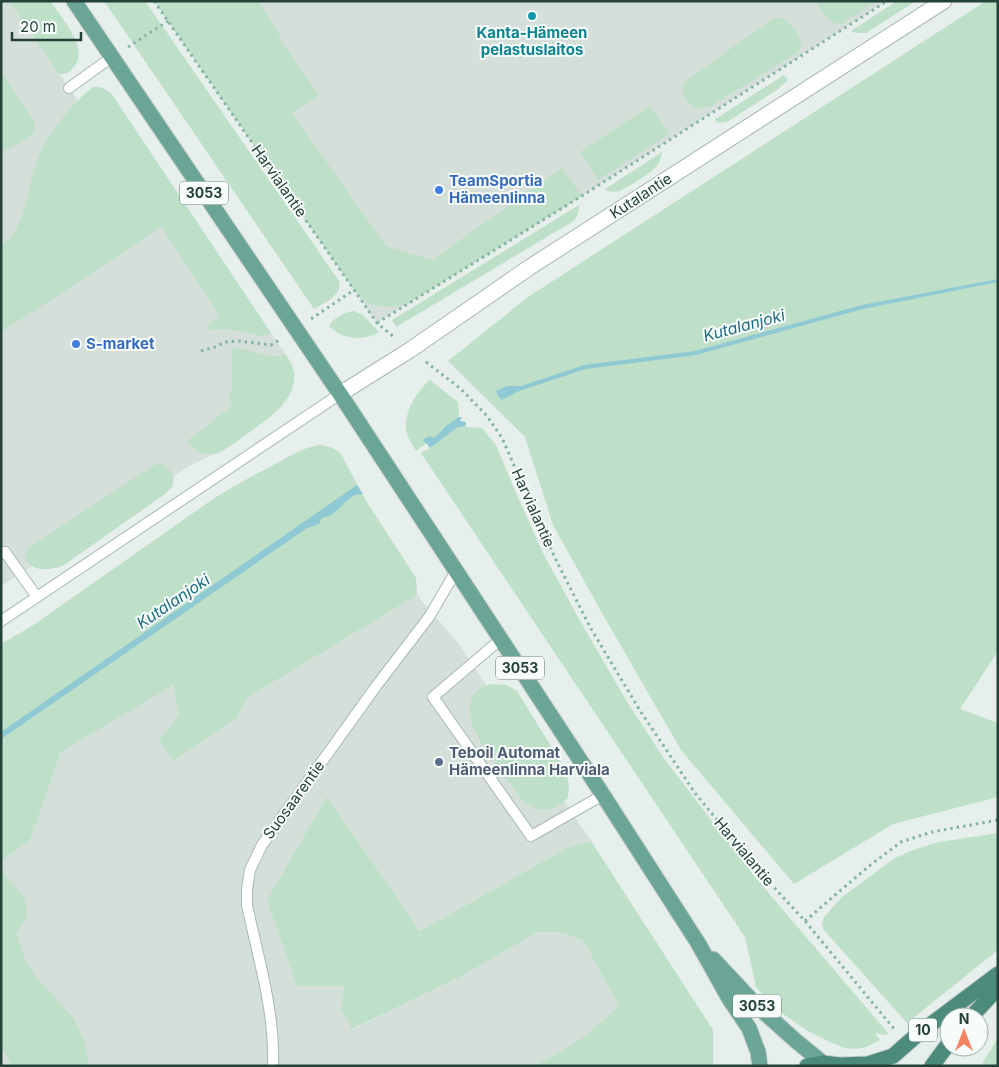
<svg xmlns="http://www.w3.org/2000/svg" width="999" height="1067" font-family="Inter,sans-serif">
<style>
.built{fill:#d4dfda}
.green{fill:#bfe0c8}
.water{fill:#8ec9d4}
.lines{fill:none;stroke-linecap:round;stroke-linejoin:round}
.service-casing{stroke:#a8b8b2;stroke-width:12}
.minor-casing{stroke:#a8b8b2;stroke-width:17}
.primary-casing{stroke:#c2cac8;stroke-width:17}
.trunk-casing{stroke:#c2cac8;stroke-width:17}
.path{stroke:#86b3a5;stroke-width:3;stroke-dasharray:2.5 4;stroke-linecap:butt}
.service{stroke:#fff;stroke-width:10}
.minor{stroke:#fff;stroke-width:15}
.primary{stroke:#6aa596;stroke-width:15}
.trunk{stroke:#4c8a7c;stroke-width:15}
.culture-dot{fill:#0f9aa8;stroke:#f7fbf9;stroke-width:2}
.shop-dot{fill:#3f7fe0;stroke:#f7fbf9;stroke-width:2}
.service-dot{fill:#5c6f8a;stroke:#f7fbf9;stroke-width:2}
.labels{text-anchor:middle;stroke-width:4;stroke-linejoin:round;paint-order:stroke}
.shield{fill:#f7fbf9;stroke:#637a73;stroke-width:1}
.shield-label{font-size:14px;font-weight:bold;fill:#24423a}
.culture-label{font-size:15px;font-weight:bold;fill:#0d838f;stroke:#f7fbf9}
.street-label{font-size:15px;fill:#24423a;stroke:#f7fbf9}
.shop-label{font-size:15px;font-weight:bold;fill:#366cbe;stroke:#f7fbf9;text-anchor:start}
.service-label{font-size:15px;font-weight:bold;fill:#4e5e75;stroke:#f7fbf9;text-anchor:start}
.water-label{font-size:16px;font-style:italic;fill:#1c6f80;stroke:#f7fbf9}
</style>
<rect width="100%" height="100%" fill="#e6efeb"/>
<g class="built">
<path d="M1,1h8l137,198 25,-14 119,176 3,7 1,7 -3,16 -4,8 -6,8 -11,10 -38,28 -41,20 -190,121z"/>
<path d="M183,1h704l-299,191 -211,131 -213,-308z"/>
<path d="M417,595l41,48 133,198 -24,7 -147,83 -93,-134 17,189 -3,23 12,20 105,-51 80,-46h21l24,8 57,104 24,22h-663v-205l29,-21 31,-88 112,-68 6,31 -19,25 15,21 62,-43 10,-20z"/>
</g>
<g class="green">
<path d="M9,1h41c11,16 41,49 23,67 -4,5 -8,7 -14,6z"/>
<path d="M104,1h41l194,280c4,14 -15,22 -25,28z"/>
<path d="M154,1h104l23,34 -3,2 41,58 -27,18 94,133 46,14 130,-92 20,28 -176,109 -21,2 -18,-4 -13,-13z"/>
<path d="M816,1h62l-37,23c-12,0 -20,-13 -25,-23z"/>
<path d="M897,1h19l-50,32h-10l-5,-2z"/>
<path d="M986,1h12v650l-38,58 38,14v74l-105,27 -99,60 -113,-134 -79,-137 -49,-88 -28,-88 -77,-76 80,-64z"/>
<path d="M780,17c8,3 20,16 21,25 1,4 -1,8 -4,11l-86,53 -10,3 -8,-2c-6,-7 -14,-16 -9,-25l88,-63z"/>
<path d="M1,71l34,52 -1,9 -13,10 -20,11z"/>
<path d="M784,75l4,5 -11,10 -50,32 -9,1 -4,-3z"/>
<path d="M94,87h7l10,6 160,240 -8,3 -35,-7 -19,1 -1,-5 12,-9 -59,-90 -42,30 -118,76v-86c24,-17 25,-50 33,-76 3,-9 7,-20 12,-28 8,-14 34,-48 48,-55z"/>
<path d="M650,106l19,28 -71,46 -18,-28z"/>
<path d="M662,152c-1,4 -1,8 -4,12 -5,9 -28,21 -38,27 -6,1 -10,2 -15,-2z"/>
<path d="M579,205c0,7 -2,13 -7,17l-176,105 -4,-7z"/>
<path d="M354,311l9,4 16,17c-16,10 -37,7 -50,-6 4,-8 16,-14 25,-15z"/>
<path d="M232,349c17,-3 35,12 53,5 25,32 -6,57 -31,75 -12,8 -23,17 -35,24 -14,4 -24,-1 -32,-12l45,-35 -4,-8 4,-8z"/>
<path d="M430,380l28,22 1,15 -12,8 -13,13 -12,2 5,3 -11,8c-4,-6 -9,-15 -10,-22 -1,-18 10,-37 24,-49z"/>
<path d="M466,425l1,2 15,1 14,17 20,48 27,60 36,66 47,81 37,57 92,120 133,156 -1,2 -12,-2 5,7 -14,7 -10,2 -11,-1 -13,-5 -26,-13 -30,-21 -20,-22 -11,-50 -324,-484 9,-5 28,-21h4z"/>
<path d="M320,445c9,1 14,3 21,9l24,45 51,79 1,17 -170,103 -10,20 -63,43 -15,-21 20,-25 -6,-30 -112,67 -31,88 -29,21v-217l31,-18 181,-127c22,-14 45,-26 68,-38 12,-7 26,-15 39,-16z"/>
<path d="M158,464c9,0 18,11 15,20 -1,4 -5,7 -8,10l-101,71c-13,6 -36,8 -39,-10l3,-7 125,-82z"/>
<path d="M493,684l13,1 11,6 48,78 4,15 -1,14 -7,6 -9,5h-16l-6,-3 -7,-5c-8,-10 -15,-21 -23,-31 -13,-19 -38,-48 -28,-72 4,-9 12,-13 21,-14z"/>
<path d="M327,797l93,134 147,-83 24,-7 122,189v36h-179l17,-9 35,-21 33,-30 -36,-66 -24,-8h-21l-80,46 -106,51 -11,-20 3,-23h-47l-30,-86z"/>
<path d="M998,833v117l-91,73 -84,-94 -1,-5 2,-7 18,-20 53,-39 18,-8 26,-8z"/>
<path d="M1,871l23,25 4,19 -12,18 8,24 12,21 37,39 11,23 5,26h-77l-11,-20z"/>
<path d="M998,1038v28h-16l1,-4z"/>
</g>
<g class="water">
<path d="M998,279v3l-135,27 -167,46 -110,14 -67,22 -17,9 -4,-4 -2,-5 11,-5h14l63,-21 111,-14 167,-46z"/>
<path d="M459,417h3l-2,4 6,1v3l-4,2h-4l-28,21 -2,-3 -6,-5 8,-4 4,2 13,-13z"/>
<path d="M357,485l6,9c-14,-1 -22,15 -32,21 -2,1 -7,2 -9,3l-3,6 -12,4 -306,211v-7z"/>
</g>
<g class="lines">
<g class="service-casing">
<g id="service">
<path d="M69,88l43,-31"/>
<path d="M1,554l4,-2 32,45"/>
<path d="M1,621l339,-227"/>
<path d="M501,639l-68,58 98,139 72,-41"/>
<path d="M273,1066c2,-55 -15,-108 -26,-161v-16l3,-19 12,-25 115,-160 52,-68 27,-46"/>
</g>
</g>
<g class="minor-casing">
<path id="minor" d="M340,394l70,-44 120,-83 414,-266"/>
</g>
<g class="primary-casing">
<g id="primary">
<path d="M74,1l266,393 263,401 95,148 32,57 19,28 9,24 2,14"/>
<path d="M713,959l44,47 39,35 27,22"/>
</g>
</g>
<g class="trunk-casing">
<g id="trunk">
<path d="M971,1017l27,-29"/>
<path d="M807,1066l16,-3 17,2 28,-1 25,-8 25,-22 80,-60"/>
<path d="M932,1066l17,-23"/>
</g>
</g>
<g class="path">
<path d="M154,1l223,322 18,15"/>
<path d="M128,47l40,-26"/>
<path d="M311,319l43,-29"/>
<path d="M377,323l211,-131 299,-191"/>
<path d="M201,351l14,-4 10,-5 14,-1 32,4 10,-6"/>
<path d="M426,362l35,27 26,27 15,22 53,120 35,69 49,82 56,84 63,77 47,51 90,109"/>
<path d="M805,921l64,-55 32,-24 31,-10 66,-12"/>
</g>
<use href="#service" class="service"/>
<use href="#minor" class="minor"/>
<use href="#primary" class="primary"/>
<use href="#trunk" class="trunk"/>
</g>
<circle class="culture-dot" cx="532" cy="16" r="5"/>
<g class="shop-dot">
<circle cx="439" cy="190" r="5"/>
<circle cx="76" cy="344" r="5"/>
</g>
<circle class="service-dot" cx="439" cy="762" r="5"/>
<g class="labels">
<g class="shield">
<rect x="180" y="181.5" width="48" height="23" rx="4"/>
<rect x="496" y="656.5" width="48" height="23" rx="4"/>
<rect x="733" y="994.5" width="48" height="23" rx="4"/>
<rect x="909" y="1018.5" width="28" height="23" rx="4"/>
</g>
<g class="shield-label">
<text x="204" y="198">3053</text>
<text x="520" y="673">3053</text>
<text x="757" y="1011">3053</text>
<text x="923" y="1035">10</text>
</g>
<g class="culture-label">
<text x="532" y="38">Kanta-Hämeen<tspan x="532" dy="17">pelastuslaitos</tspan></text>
</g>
<g class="street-label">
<text transform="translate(279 181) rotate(55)" y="5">Harvialantie</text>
<text transform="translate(641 196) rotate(-33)" y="5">Kutalantie</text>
<text transform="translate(533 508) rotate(66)" y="5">Harvialantie</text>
<text transform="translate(294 800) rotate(-54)" y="5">Suosaarentie</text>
<text transform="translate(744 852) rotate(50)" y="5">Harvialantie</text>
</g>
<g class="shop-label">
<text x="449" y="186">TeamSportia<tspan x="449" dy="17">Hämeenlinna</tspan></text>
<text x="86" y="349">S-market</text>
</g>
<g class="service-label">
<text x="449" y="758">Teboil Automat<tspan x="449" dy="17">Hämeenlinna Harviala</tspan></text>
</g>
<g class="water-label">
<text transform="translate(744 325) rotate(-15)" y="6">Kutalanjoki</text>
<text transform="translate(173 601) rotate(-34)" y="6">Kutalanjoki</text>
</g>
</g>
<rect width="999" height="1067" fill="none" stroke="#24423a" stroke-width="5"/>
<g transform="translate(964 1032)"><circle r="24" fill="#f7fbf9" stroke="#a3b1ad"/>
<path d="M0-4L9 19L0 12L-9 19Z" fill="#f4845f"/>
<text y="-8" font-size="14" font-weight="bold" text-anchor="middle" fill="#24423a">N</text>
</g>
<path d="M12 32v8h69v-8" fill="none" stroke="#24423a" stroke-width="2.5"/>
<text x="20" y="32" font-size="15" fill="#24423a" stroke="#f7fbf9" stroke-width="4" paint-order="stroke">20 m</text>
</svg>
